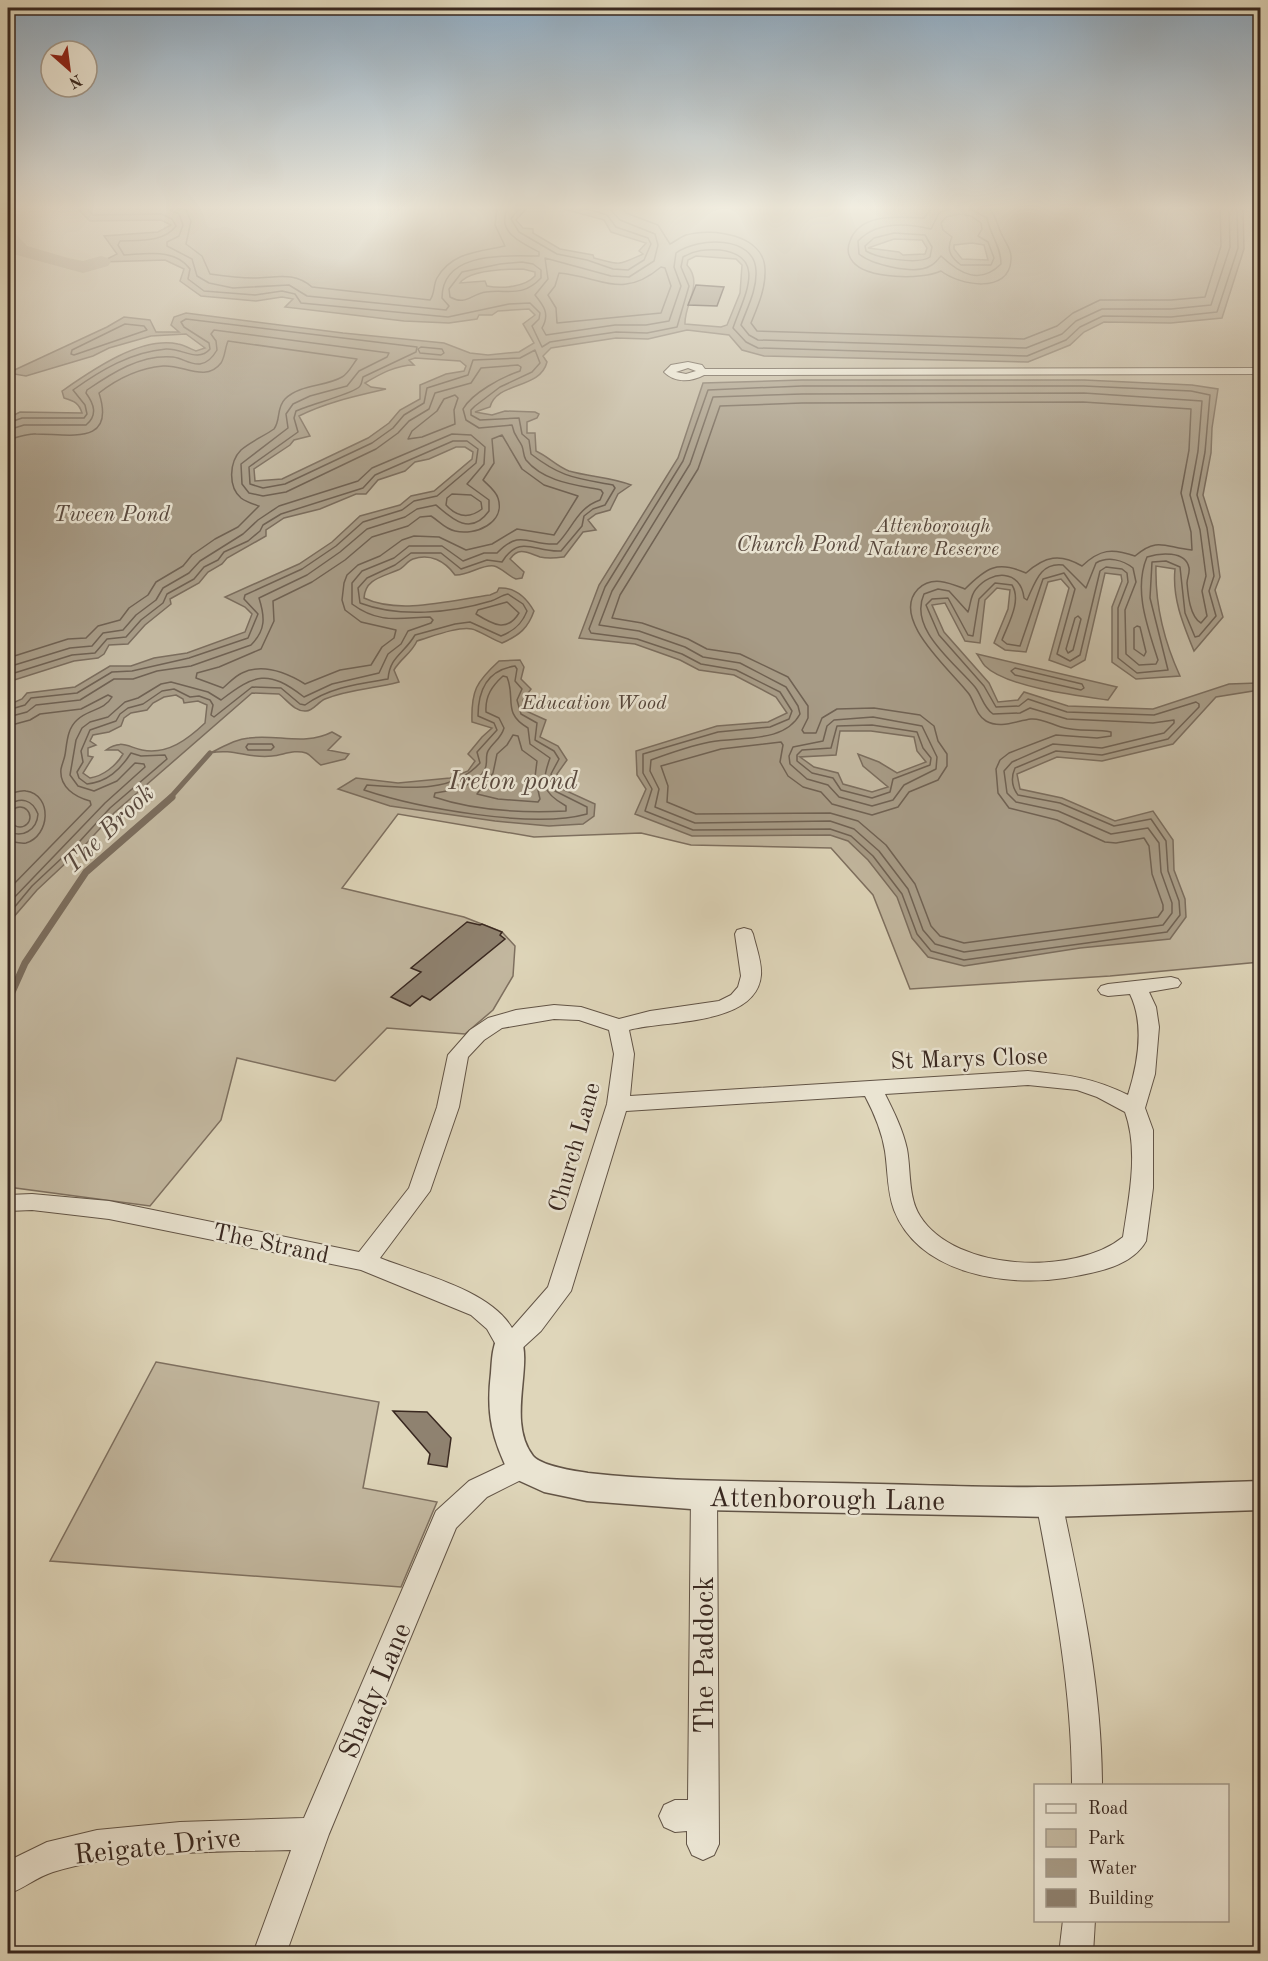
<svg xmlns="http://www.w3.org/2000/svg" width="1268" height="1961" font-family="'Old Standard TT',serif">
<style>
.green{fill:#c3b8a0;stroke:#7e7060;stroke-width:1.5}
.water{fill:#a79b86;stroke:#7b6d5d;stroke-width:1.5;fill-rule:evenodd}
.lines{fill:none;stroke-linecap:round;stroke-linejoin:round}
.shore{stroke:#706253;stroke-width:1.5}
.stream-far1{stroke:#7b6d5d;stroke-width:5}
.stream{stroke:#7b6d5d;stroke-width:7}
.river{fill:#a79b86;fill-rule:evenodd}
.building{fill:#8f8270;stroke:#392820;stroke-width:1.5}
.minor-casing{stroke:#625446;stroke-width:2}
.tertiary-casing{stroke:#625446;stroke-width:3}
.minor{fill:#eae4d2;fill-rule:evenodd}
.tertiary{fill:#eae4d2;fill-rule:evenodd}
.labels{text-anchor:middle;stroke-width:5;stroke-linejoin:round;paint-order:stroke}
.far-park-label{font-size:20px;font-style:italic;fill:#55453a;stroke:#eae4d2}
.far-water-label{font-size:22px;font-style:italic;fill:#5a4a3f;stroke:#eae4d2}
.street-label{font-size:24px;fill:#392820;stroke:#eae4d2}
.water-label{font-size:26px;font-style:italic;fill:#5a4a3f;stroke:#eae4d2}
.near-street-label{font-size:28px;fill:#392820;stroke:#eae4d2}
</style>
<rect width="100%" height="100%" fill="#dfd6ba"/>
<filter id="stains"><feTurbulence type="fractalNoise" baseFrequency=".00333" numOctaves="4"/><feColorMatrix values="0 0 0 0 .2 0 0 0 0 .09 0 0 0 0 .02 0 0 0 .5 -.17"/></filter>
<radialGradient id="worn" r=".72"><stop offset=".6" stop-color="#630" stop-opacity="0"/><stop offset="1" stop-color="#630" stop-opacity=".3"/></radialGradient>
<g class="green">
<path d="M8,208h1252v754l-150,14 -200,13 -37,-94 -42,-47 -140,-3 -50,-12 -107,4 -136,-23 -56,74 122,29 38,15 13,14 -2,30 -20,34 -28,24 -78,-6 -52,53 -98,-23 -16,62 -71,86 -142,-19z"/>
<path d="M156,1362l223,40 -16,86 74,14 -36,85 -351,-26z"/>
</g>
<g class="water">
<path d="M77,208h450l-11,12 7,8 10,1v4l27,16 33,6 1,3c28,7 22,8 49,-4l-4,-3 7,-8 -35,-11 -7,-12 -44,-12h683l1,41 -22,69 -51,5 -67,-1 -20,10 -14,13 -42,17 -264,-6 -22,-6 -13,-15 -42,-5 -39,9 -32,-1 -65,10 -8,8 4,6c-7,28 -50,19 -57,45l-15,5 17,3 13,-4 30,1 4,2 -2,4 -10,4v11h8l1,18c13,6 20,15 33,20 21,6 42,6 62,14l-13,9 -8,16 -14,4 -8,6 8,10 -13,2 -19,25c-8,1 -15,2 -24,0 -12,-4 -21,-11 -30,2l14,13 -2,6 -6,1c-8,-3 -14,-11 -22,-13 -12,-2 -26,10 -39,9 -10,-14 -25,-22 -42,-16 -6,2 -9,9 -15,11 -16,7 -33,9 -34,28 35,17 89,2 126,-3l7,-3 2,-4c16,-1 27,9 35,23 -6,17 -14,24 -32,32 -9,-3 -24,-13 -30,-14 -14,-3 -41,8 -55,12 -6,13 -16,17 -23,29l5,12c-25,7 -50,7 -74,17 -7,3 -12,12 -19,12 -11,1 -19,-11 -27,-17l-27,-1 -138,120 -29,32 -48,45 -25,29 -4,11v-225l14,-6 5,-6 48,-6 35,-21h21l23,-8 33,-5 58,-21 7,-18 -7,-7 -20,-10 74,-33 33,-22 28,-26 40,-11 11,-9 23,-5 38,-32 1,-7 -8,-5h-9l-27,12 -14,3 -10,9 -27,9 -12,14h-10l-36,15 -36,9 -18,12v6l-39,22 -5,6 -14,8 -9,11 -29,16 1,5 -26,21 -17,19 -19,1 -5,9 -6,4 -24,3 -66,21v-264l12,-6 62,1c-3,-10 -8,-12 -18,-15l-2,-7c29,-20 78,-55 116,-47 6,1 13,5 18,7l9,-3 -19,-14 -35,2 -42,12 -16,8 -67,20 -18,-3 99,-46 17,-10 26,3 6,12h23l-8,-7 3,-8 12,-4 157,20 101,10 26,10 18,2 31,-3 15,-9 -11,-19 12,-9 -6,-6 -31,2 -6,4h-13l-2,4 -28,4 -45,-2 -119,-14 8,-8 -11,-2 -26,4 -55,-5 -21,-15 4,-12 -19,-9 -64,2 16,-8 -13,-18 54,-4 13,-7 -10,-5 -71,1zM894,239l28,1 5,8 -2,6 -22,1 -4,-3 -31,-4zM972,243l12,2 4,15 -26,-1 -8,-10v-4zM696,256l40,3 6,6 -2,28 -13,32 -6,2 -36,-3c-1,-20 19,-40 2,-59l1,-5zM523,269l12,3v4c-10,11 -33,13 -48,10l-2,-5 -25,2c9,-13 47,-14 63,-14zM415,358l45,3 6,5 -2,5 -18,3 -26,11v14l-20,11 -11,13 -21,15 -86,41 -27,2 -1,-12 36,-24 4,-5 16,-4 -11,-20c28,-14 57,-20 87,-27l-15,-2 -6,-4c15,-9 31,-18 49,-18l-5,-5zM176,695l7,4 1,4 14,-2 9,4 -2,18c-17,16 -37,32 -63,27 -14,-3 -21,-11 -36,0h12l5,4c-7,12 -20,22 -33,24l-7,-5 10,-16 -5,-1v-8l8,-3 -6,-4 3,-6 16,-3 12,-6 3,-8 7,-5 16,-3 6,-7 11,-6z"/>
<path d="M802,380h282l108,5 26,4 -6,39 -1,25 -8,42 10,32 7,50 -5,13 8,27 -29,34c-11,-27 -22,-53 -19,-82l-19,-3c-1,39 8,75 24,110l-44,3 -24,-17v-55l10,-26 -1,-6 -16,-2 -20,87 -14,8 -22,-8 20,-72 -8,-9 -13,3 -22,70 -21,-2 -11,-7 14,-34 2,-19 -13,-2 -12,12 -5,43 -15,-2 -20,-38 -13,2 12,27 45,51 9,19 20,-2 6,-8 44,14 85,3 76,-25 28,-1 -4,8 -37,6 -43,47 -71,17 -45,-4 -40,17 3,15 42,9 53,23 38,-10 20,29 1,30 11,29 1,18 -16,22 -90,9 -116,18 -36,-9 -16,-19 -15,-41 -29,-37 -20,-19 -18,-6 -138,1 -57,-22 11,-25 -9,-14 -1,-24 81,-25 51,-4 19,-9 -11,-16 -42,-22 -35,-5 -19,-10 -45,-16 -56,-6 20,-53 79,-127 25,-75zM840,731h31l43,6 3,14 9,11 -29,11 -18,-11 -21,-8 5,12 25,21 -16,5 -29,-8 -5,-11 -24,-6 -14,-10 36,-2z"/>
<path d="M977,654l140,33 -9,13c-29,-4 -102,-13 -123,-34 -3,-3 -5,-8 -8,-12z"/>
<path d="M520,660l4,7 -3,12 10,10 -8,11 3,11 20,9 -6,17 18,9 9,14 -10,14 3,14 35,16 -1,12 -11,8 -34,2 -54,-5 -105,-15 -52,-17 18,-11 42,5 52,-5 18,-7 7,-10 -7,-7 14,-17 10,-9 -20,-6c-1,-31 4,-40 27,-61z"/>
<path d="M332,732l9,5 -13,13 21,4 -4,5 -24,6c-5,-3 -10,-10 -15,-12 -11,-4 -23,2 -34,3 -24,3 -38,-8 -62,-3 13,-6 25,-14 39,-15 28,-4 56,8 83,-6z"/>
</g>
<g class="lines">
<g class="shore">
<path d="M86,208l7,7 68,-1 11,5 4,7c-13,17 -37,14 -56,15l-2,4 6,10c23,-1 51,-7 66,14l-2,10 16,12 51,4 27,-4 13,3 6,9 147,14 61,-13 21,-1 10,10 -1,6 -7,7 10,21 8,-5 32,-5 34,-5 31,1 30,-6 12,-41 -8,-19 2,-10c12,-7 23,-8 37,-7 49,6 23,48 13,78l13,14 12,6 269,8 39,-16 14,-13 23,-11 68,1 46,-5 21,-64 -1,-40"/>
<path d="M166,208l13,6 4,11 -4,11 -12,6v4l25,13 5,17 12,7 24,5 56,-3 18,11 139,14 3,-4 -7,-8c0,-47 64,-42 97,-42v-4c-18,-9 -44,-21 -31,-44"/>
<path d="M185,208l6,13 -5,23 16,12 8,18c14,2 29,4 43,4 23,0 40,-7 59,9l118,13c5,-6 3,-15 7,-22 15,-26 41,-26 68,-32l-10,-21 2,-17"/>
<path d="M519,208l-8,11 8,13 38,22 30,6 26,9 15,1 16,-10 7,-16 -3,-6 -32,-11 -9,-12 -23,-7"/>
<path d="M609,208l11,12 35,14 3,11 -4,16 -25,16 -18,-1 -66,-18 3,21 -13,16c9,11 15,19 7,33l4,7 69,-10h31l23,-4 12,-35 -7,-19 2,-14c22,-16 79,-18 80,18 1,19 -9,37 -15,54l8,10 9,5 268,8 36,-14 14,-13 26,-12h69l40,-4 19,-58 -1,-39"/>
<path d="M622,208l4,5 32,12 12,19c6,-3 10,-7 16,-9 27,-8 78,0 79,34 1,19 -7,37 -14,54l6,8 267,8 33,-13 16,-13 27,-13h71l34,-3 16,-51 -1,-38"/>
<path d="M932,208l-8,10c-24,-1 -64,-6 -74,23 -3,7 -2,15 3,21 14,17 69,18 88,9 18,14 68,24 70,-11 1,-10 -6,-18 -10,-27 -4,-9 -5,-17 -12,-25"/>
<path d="M951,208l-12,5 -8,16c-25,-6 -54,-8 -73,12l1,13c13,11 56,21 71,12 5,-2 8,-7 11,-10 19,18 39,29 60,8 0,-18 -11,-29 -14,-46l-18,-10"/>
<path d="M959,214l12,2 10,7 1,6 -4,7 10,6 6,16 -3,7h-30c-11,-8 -15,-16 -9,-28l-9,-7 -2,-7 5,-6z"/>
<path d="M894,233l31,2 7,12 -2,10c-12,8 -53,1 -64,-6l-1,-5 9,-8z"/>
<path d="M522,262l11,2 8,6v8c-19,20 -33,11 -55,14 -15,2 -20,14 -36,5l-1,-8 13,-17 38,-8z"/>
<path d="M661,267l4,1 6,18 -10,27 -104,10 -1,-15 -8,-13 7,-9 4,-13c43,4 63,27 102,-6z"/>
<path d="M125,324l19,2 3,4 -73,25 -3,-1 1,-4z"/>
<path d="M421,347l21,2 2,4 -3,2 -21,-2 -2,-4z"/>
<path d="M802,386h282l107,5 19,4 -5,57 -8,43 10,33 7,48 -5,15 7,25 -17,20 -4,1 -10,-24 -5,-46 -14,-6 -14,1 -2,36 18,72 -31,3 -19,-15v-50l10,-26 -1,-9 -5,-4 -16,-2 -6,4 -20,84 -10,6 -13,-7 18,-65 -11,-16 -21,6 -23,67 -13,-2 -5,-4c6,-16 20,-39 10,-55l-17,-2 -16,16 -6,37 -5,-1 -20,-37 -16,1 -6,6 13,30 45,51 12,21 23,-1 9,-7 39,13 87,3 42,-13 3,2v3l-31,32 -66,16 -46,-4 -41,17c-4,9 -3,19 3,27l42,8 54,23 37,-7 15,22 2,30 11,30 1,14 -13,17 -203,28 -33,-9 -14,-17 -15,-40 -29,-38 -22,-20 -21,-7 -137,1 -48,-19 7,-22 -9,-16v-19l75,-22 52,-5 19,-8 3,-8 -12,-19 -44,-22 -35,-6 -19,-10 -45,-15 -46,-6 -2,-4 16,-42 78,-126 25,-71z"/>
<path d="M1084,393l118,8 -4,50 -8,44 10,35 6,46 -4,15 5,25 -6,7c-11,-6 -13,-28 -14,-40 0,-5 3,-10 2,-15 -3,-18 -30,-15 -42,-11 -14,33 1,71 11,103l-2,4 -17,1 -13,-11 -1,-44 11,-28 -3,-14c-10,-8 -25,-12 -37,-5l-10,25 -23,-23c-23,-3 -28,18 -36,35l-3,-2c-3,-29 -33,-28 -48,-9 -6,7 -5,15 -8,23l-19,-21 -11,-2 -14,5c-16,35 31,69 51,93 7,9 8,20 18,27l27,-1 10,-5 37,11 86,4 21,-3v3l-10,10 -62,15 -49,-4 -41,18 -8,9 3,22 9,9 42,9 53,23 37,-6 11,15 2,29 11,31v10l-9,12 -199,27 -29,-8 -12,-14 -15,-41 -29,-38 -25,-22 -24,-8 -135,2 -40,-16 4,-18 -9,-18 1,-11c19,-7 39,-14 59,-18 29,-6 74,2 90,-28l-2,-8 -12,-19 -46,-24 -37,-6 -18,-10 -46,-16 -40,-6 13,-34 78,-127 23,-67 89,-3z"/>
<path d="M455,395l3,3 -4,12 1,14 -33,13 -14,2 4,-8 25,-20 7,-12z"/>
<path d="M1083,402l108,7 -2,41 -8,43 10,39 1,18c-26,-2 -34,-14 -57,6 -23,-8 -35,-7 -53,10 -22,-13 -37,-10 -56,7 -29,-13 -40,-5 -61,16 -15,-6 -33,-14 -47,0 -29,30 34,82 51,105 6,9 7,21 17,27 14,8 30,0 45,-2 10,-1 20,5 30,8 16,5 34,2 50,5v4l-14,2 -41,-3 -47,18 -9,7 -4,9 2,24 11,15 48,12 48,22 11,1 28,-5 5,8 3,28 11,31v5l-5,7 -194,26 -24,-7 -9,-10 -16,-42 -29,-39 -28,-24 -28,-8 -134,1 -29,-12 1,-16 -7,-20 60,-17 60,-7 2,3 -3,17 8,14 15,11 18,5 11,12 40,11 26,-8 11,-15 29,-12 9,-14v-12l-9,-13 -4,-15 -14,-11 -46,-7 -37,1 -15,9 -6,15h-12l-2,-3 6,-12v-12l-20,-29 -48,-23 -33,-5 -19,-10 -46,-16 -30,-5 8,-23 78,-126 22,-63 82,-3z"/>
<path d="M8,423l14,-5h62l3,-4 -2,-9 -12,-15c28,-20 58,-38 93,-41 16,-1 32,14 44,0l-1,-6 -25,-16 -3,-5 5,-3 231,28 -1,5 -53,25c-1,3 -1,7 -3,9 -4,7 -52,19 -64,25l-2,7 4,14 -49,35 1,17 13,4 22,-4 87,-41 21,-15 11,-13 20,-12 3,-15 41,-13 5,-15 47,-2 15,-8 5,13 -8,9 -32,15 -25,19 -4,4v5l9,5 39,-2 3,16 7,6 2,14c31,24 45,24 82,31l2,3 -10,17 -12,4 -9,7 -2,10 -21,25c-26,2 -41,-18 -59,11l-15,-2 -26,9 -20,-16h-30l-16,12 -28,13 -9,10 2,15c39,15 91,10 131,-2 6,-2 11,-6 17,-7l15,10 4,7c-5,13 -13,20 -26,25l-31,-14 -15,2 -40,11c-11,19 -25,21 -27,44 -30,5 -58,8 -83,26l-5,-1 -19,-16 -29,-1 -38,30 -3,-2 2,-10 -3,-5 -11,-4 -9,1 -16,-8 -12,2 -19,13 -15,4 -8,6 -4,7 -26,9 -9,21 2,11 -6,10 2,6 8,6c20,-2 33,-14 44,-31l10,3 24,-1 2,4 -57,49 -30,33 -48,45 -24,29"/>
<path d="M8,430l16,-5h62c12,-10 8,-21 0,-32l1,-3c25,-17 54,-36 86,-33 9,1 17,8 27,7 8,-1 13,-7 17,-14l-1,-9 -5,-7 3,-4 175,23 -2,4 -28,14 -12,15 -37,10 -17,8 -7,10 2,14 -47,36 1,20 7,9 14,3 23,-4 90,-43 22,-16 11,-12 20,-12 6,-16 36,-10 10,-15 37,-3 3,2 -1,4c-18,6 -48,22 -57,38l3,11 13,8 33,-3c2,11 6,13 10,21 2,5 1,10 4,14 18,22 50,25 75,30l2,3 -3,7c-23,8 -27,28 -43,44 -28,2 -36,-16 -60,9h-13l-21,8 -21,-15h-33l-15,12 -32,13 -10,12v21c27,20 46,14 78,13l3,3 -2,3 -23,8 -7,13 -13,10 -9,19 -47,11 -28,13c-36,-28 -49,-23 -83,3l-13,-8 -37,-10 -10,2 -23,14 -13,4 -17,15 -18,5 -8,6 -6,12 -6,35 8,11 16,5 23,-10 18,-18 9,1 1,3 -40,36 -97,101"/>
<path d="M502,435l20,34 22,16 34,11 -24,39 -37,-6 -25,15 -26,6 -27,-13 -25,-1 -12,4 -22,16 -22,9 -11,10 -3,8 -2,17 3,10 16,12 35,8 -2,8 -12,9 -11,18 -31,5 -35,14c-18,-11 -42,-21 -63,-11 -7,3 -13,10 -19,15l-27,-10 1,-5 22,-6 42,-18 13,-28 -1,-20 39,-19 33,-22 27,-23 36,-11 12,-9 11,-1c8,5 14,13 24,15 20,5 51,-8 43,-33 -2,-7 -10,-13 -15,-18l11,-17 -2,-24z"/>
<path d="M8,439c10,-1 18,-6 28,-5 34,0 80,12 63,-41 18,-14 41,-25 64,-27 19,-2 43,17 58,-3 4,-6 4,-15 7,-22l129,18c-4,5 -9,15 -15,18 -17,10 -42,7 -57,22 -9,9 -4,21 -11,30 -10,7 -24,13 -33,21 -12,12 -13,37 0,48 5,4 12,6 18,8l-21,21 -23,12 -23,16 -9,11 -27,16 -8,13 -19,13 -9,12 -22,6 -12,12 -18,1 -60,19"/>
<path d="M452,494l19,1 10,7 1,7c-13,10 -25,8 -36,-4l1,-7z"/>
<path d="M507,602l12,11c-12,20 -27,11 -43,1l2,-4z"/>
<path d="M1078,616l3,3 -8,31 -5,3 -2,-4 9,-31z"/>
<path d="M1137,626l3,1 6,25 -2,4 -10,-7v-21z"/>
<path d="M515,666l2,3 -2,12 7,8 -5,11 4,14 16,9 -2,17 19,11 5,8 -8,15 4,17 32,16v7c-54,15 -169,-6 -223,-24l3,-5c38,3 85,9 113,-22l-3,-11 20,-22 -3,-7 -16,-7c0,-26 9,-46 37,-50z"/>
<path d="M8,667l62,-19 22,-2 11,-13 20,-3 13,-15 20,-15 7,-12 26,-15 11,-12 43,-27 15,-14 21,-14 79,-25 14,-13 80,-34 19,1 14,12 -1,17 -17,20 22,16v11c-18,25 -36,9 -53,-6l-19,4 -12,8 -38,12 -27,23 -33,23 -48,23c6,19 7,32 -8,47l-60,21 -34,5 -24,8h-19l-34,21 -44,5 -9,7 -19,5"/>
<path d="M1015,668l67,16 2,4 -3,2 -66,-15 -4,-4z"/>
<path d="M8,675l64,-20 23,-2 12,-14 19,-2 15,-17 22,-17 4,-9 27,-15 10,-12 14,-7 6,-8 24,-11 12,-10 3,-6 18,-11 82,-26 12,-13 78,-34h14l11,8 -2,14 -39,33 -23,5 -12,9 -39,12 -27,24 -34,23 -57,26 -1,4 14,15 -10,24 -59,20 -57,13 -20,1 -35,21 -46,5 -6,7 -17,5"/>
<path d="M503,676l4,1c9,22 -5,36 21,51l2,16 20,14c-9,25 -9,34 16,48v5c-43,2 -91,0 -132,-14l1,-4c17,-3 41,-6 50,-24 3,-6 0,-13 3,-18 5,-9 13,-12 16,-23l-5,-10 -13,-6c-1,-16 6,-26 17,-36z"/>
<path d="M873,717l49,9 15,31 -1,12 -32,16 -11,15 -21,6 -33,-9 -11,-12 -21,-6 -17,-15 -1,-8 4,-9 30,-6 4,-15 7,-6z"/>
<path d="M872,725l45,7 6,16 8,10 -1,7 -37,14 -3,13 -18,6 -31,-8 -8,-12 -21,-5 -15,-12v-6l5,-5 29,-2 6,-22z"/>
<path d="M8,726l22,-6 10,-6 41,-5 27,-14 4,2c-8,14 -24,12 -35,23 -10,9 -10,23 -12,35 -1,5 -3,9 -4,14 -2,18 14,28 29,32l1,4 -83,85"/>
<path d="M513,735l5,1 4,14 15,11 -2,16 5,22 -2,3 -40,-3 -21,-5 16,-21 4,-19 10,-9z"/>
<path d="M248,744h24l2,3 -3,3h-23l-2,-3z"/>
<path d="M8,794c6,-1 13,-4 18,-3 27,4 24,45 0,52 -5,1 -12,-1 -18,-2"/>
<path d="M8,805c13,-8 24,-6 30,9 -1,16 -16,25 -30,17"/>
<circle cx="20" cy="817" r="10"/>
</g>
<path class="stream-far1" d="M170,798l40,-45"/>
<path class="stream" d="M8,1001l17,-38 61,-91 86,-75"/>
<path class="river" d="M8,231l7,2 12,13 41,12 15,3 18,-5 7,2 3,4 -3,4 -25,7 -70,-19 -5,-6z"/>
</g>
<g class="building">
<path d="M696,285l28,2 -7,19 -29,-1z"/>
<path d="M467,922l13,3 2,-1 20,8 -2,3 5,4 -75,61 -8,-4 -12,10 -19,-9 30,-25 -10,-4z"/>
<path d="M393,1411l34,1 24,26 -4,29 -19,-3 2,-10z"/>
</g>
<g class="lines">
<g class="minor-casing">
<g id="minor">
<path d="M688,362l14,3 3,4 555,-1v6l-556,1c-13,7 -29,8 -40,-3l7,-7zM688,368l8,3 -10,3 -10,-2z"/>
<path d="M744,928l7,2 2,4c3,13 9,28 8,41 -4,51 -96,45 -132,55l5,24 -4,42 398,-25c39,4 64,6 100,24 10,-32 17,-70 2,-101l-22,2 -7,-2 -3,-4 3,-4 7,-2 63,-7 7,2 3,4 -3,4 -29,5 7,15 3,20 -4,47 -10,34 8,22v58l-7,53c-15,27 -54,32 -81,37 -60,9 -146,-4 -171,-68 -7,-19 -6,-39 -9,-59 -3,-19 -11,-38 -20,-55l-239,15 -55,180 -30,40 -23,21 -9,3 -9,-3 -13,-23 -16,-14 -110,-45 -252,-51 -77,-9 -24,1v-16l24,-1 77,7 250,51 50,-64 28,-81 11,-52 22,-25 18,-12 28,-8 38,-5 27,2 38,12 31,-8 69,-10 12,-6 7,-8 3,-11 -6,-42 2,-4zM554,1019l25,1 30,10 5,24 -7,50 -59,183 -36,41c-22,-38 -92,-54 -132,-70l50,-67 29,-84 9,-50 16,-17 18,-12zM1028,1085l49,5 20,7 28,15c14,39 4,85 -2,125 -48,39 -168,35 -203,-21 -12,-19 -9,-45 -13,-67 -4,-19 -13,-37 -22,-55z"/>
<path d="M522,1456l9,3 4,8 -4,8 -44,22 -31,31 -127,306 -43,120h-28l-3,-6 36,-98c-75,2 -166,0 -238,22 -16,5 -30,17 -45,22v-33l39,-19 50,-12 83,-8 124,-4 132,-307 33,-30z"/>
<path d="M704,1483l9,4 4,8 2,349 -5,11 -11,5 -11,-5 -5,-11v-13l-12,1 -11,-5 -5,-11 5,-11 11,-5h13l3,-305 4,-8z"/>
<path d="M1049,1490l10,4 3,8c20,94 40,187 40,284h-30c0,-97 -18,-190 -36,-284l3,-8z"/>
<path d="M1063,1920h32l-2,34h-34z"/>
</g>
</g>
<g class="tertiary-casing">
<path id="tertiary" d="M509,1333l11,3c14,28 -14,85 13,120 8,10 42,15 55,17 81,9 164,8 245,10 73,1 146,5 218,4 70,-1 139,-4 209,-6v29l-211,7 -345,-7 -117,-9 -43,-9 -33,-15c-19,-38 -25,-62 -20,-104 1,-13 1,-25 7,-37z"/>
</g>
<use href="#minor" class="minor"/>
<use href="#tertiary" class="tertiary"/>
</g>
<linearGradient id="sky" x2="0" y2="1"><stop stop-color="#8eaac1"/><stop offset="0.43" stop-color="#f1ede0"/><stop offset="1" stop-color="#f1ede0" stop-opacity="0"/></linearGradient>
<rect width="1268" height="482" fill="url(#sky)"/>
<g class="labels">
<g class="far-park-label">
<text x="933" y="532">Attenborough<tspan x="933" dy="23">Nature Reserve</tspan></text>
<text x="594" y="709">Education Wood</text>
</g>
<g class="far-water-label">
<text x="112" y="521">Tween Pond</text>
<text x="798" y="551">Church Pond</text>
</g>
<g class="street-label">
<text transform="translate(969 1058) rotate(-2)" y="8">St Marys Close</text>
<text transform="translate(574 1147) rotate(-74)" y="8">Church Lane</text>
<text transform="translate(271 1243) rotate(12)" y="8">The Strand</text>
</g>
<g class="water-label">
<text x="513" y="789">Ireton pond</text>
<text transform="translate(108 828) rotate(-44)" y="9">The Brook</text>
</g>
<g class="near-street-label">
<text transform="translate(827 1498) rotate(1)" y="10">Attenborough Lane</text>
<text transform="translate(703 1655) rotate(-90)" y="10">The Paddock</text>
<text transform="translate(374 1690) rotate(-67)" y="10">Shady Lane</text>
<text transform="translate(157 1845) rotate(-6)" y="10">Reigate Drive</text>
</g>
</g>
<rect width="1268" height="1961" fill="none" stroke="#dfd6ba" stroke-width="30"/>
<rect x="9" y="9" width="1250" height="1943" fill="none" stroke="#392820" stroke-width="3"/>
<rect x="15" y="15" width="1238" height="1931" fill="none" stroke="#392820" stroke-width="1.5"/>
<rect x="1034" y="1784" width="195" height="138" fill="#eae4d2" stroke="#a3998b" stroke-width="1.5"/>
<rect x="1046" y="1804" width="30" height="9" fill="#eae4d2" stroke="#a3998b" stroke-width="1.5"/>
<text x="1088" y="1814" font-size="18" fill="#392820">Road</text>
<rect x="1046" y="1829" width="30" height="18" fill="#c3b8a0" stroke="#a3998b" stroke-width="1.5"/>
<text x="1088" y="1844" font-size="18" fill="#392820">Park</text>
<rect x="1046" y="1859" width="30" height="18" fill="#a79b86" stroke="#a3998b" stroke-width="1.5"/>
<text x="1088" y="1874" font-size="18" fill="#392820">Water</text>
<rect x="1046" y="1889" width="30" height="18" fill="#8f8270" stroke="#a3998b" stroke-width="1.5"/>
<text x="1088" y="1904" font-size="18" fill="#392820">Building</text>
<g transform="translate(69 69) rotate(152)"><circle r="28" fill="#eae4d2" stroke="#a3998b" stroke-width="1.5"/>
<path d="M0-4.5L10 22L0 15L-10 22Z" fill="#8f2418"/>
<text y="-9" font-size="16" font-weight="bold" text-anchor="middle" fill="#392820">N</text>
</g>
<rect width="100%" height="100%" filter="url(#stains)"/>
<rect width="100%" height="100%" fill="url(#worn)"/>
</svg>
